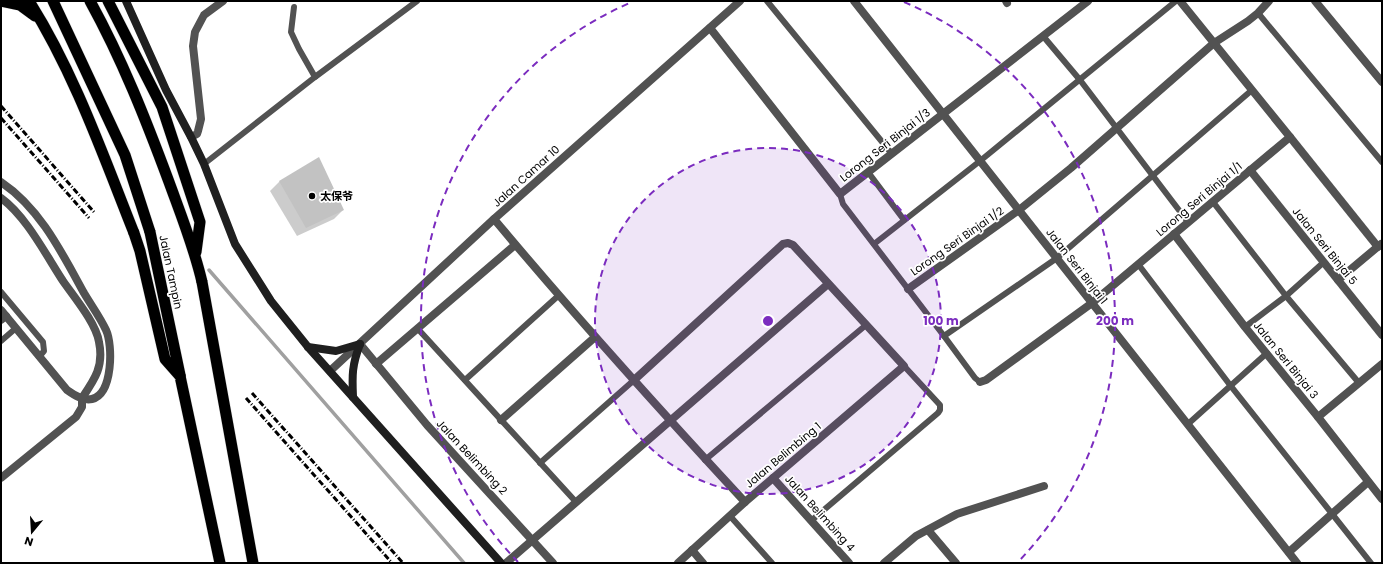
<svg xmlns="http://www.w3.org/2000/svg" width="1383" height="564" font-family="Poppins,'Noto Sans SC',sans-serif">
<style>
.shadow{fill:#0003}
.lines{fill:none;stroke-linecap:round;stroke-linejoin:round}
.stream{stroke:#a0a0a0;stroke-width:3.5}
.building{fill:#c2c2c2}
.trunk-casing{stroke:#dbdbdb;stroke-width:12}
.service{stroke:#525252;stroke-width:6}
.minor{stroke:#525252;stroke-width:8}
.tertiary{stroke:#525252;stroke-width:8}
.secondary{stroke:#1f1f1f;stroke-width:8}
.trunk{stroke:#000;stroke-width:11}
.rail{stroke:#000;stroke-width:3;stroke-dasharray:6 2 1 2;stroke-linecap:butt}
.trunk-bridge-casing{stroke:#dbdbdb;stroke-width:12;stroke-linecap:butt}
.trunk-bridge{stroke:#000;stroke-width:11}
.ring{fill:none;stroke:#7b2cbf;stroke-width:2;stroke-dasharray:7 5}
.poi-dot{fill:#000;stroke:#fff;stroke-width:1.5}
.labels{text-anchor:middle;stroke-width:3.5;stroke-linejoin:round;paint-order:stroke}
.street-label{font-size:11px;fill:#000;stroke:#fff}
.poi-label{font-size:11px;font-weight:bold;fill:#000;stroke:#fff;text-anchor:start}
.centre{fill:#7b2cbf;stroke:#fff;stroke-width:2}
.ring-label{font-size:12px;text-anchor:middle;font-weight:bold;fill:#7b2cbf;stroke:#fff;stroke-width:3.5;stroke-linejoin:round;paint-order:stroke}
</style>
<rect width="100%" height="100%" fill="#fff"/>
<path class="shadow" d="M319,159l24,51 -9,9 -37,17 -27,-45 9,-9z"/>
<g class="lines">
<path class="stream" d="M209,270l255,293"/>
</g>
<path class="building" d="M319,157l25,53 -38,18 -27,-47z"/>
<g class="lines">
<g class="trunk-casing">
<g id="trunk">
<path d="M1,1l19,4 15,11"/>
<path d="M29,1c45,71 74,154 105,232"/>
<path d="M53,1l72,154 25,77"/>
<path d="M90,1c32,58 56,119 79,181 12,33 25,65 33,100"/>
<path d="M108,1l54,106 38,115 -4,30"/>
<path d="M180,376l40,187"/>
</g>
</g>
<g class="service">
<path d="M767,1l125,153"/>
<path d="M294,7l-3,25 8,17 16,28"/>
<path d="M1258,13l124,149"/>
<path d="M1043,36l37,44 108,142"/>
<path d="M204,164l111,-87 102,-76"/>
<path d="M868,172l36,48"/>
<path d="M840,194l3,10 101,132 31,42 5,4"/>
<path d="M1213,202l73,94 73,87"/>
<path d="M874,244l106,-83 196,-160"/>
<path d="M1138,264l92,121 141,178"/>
<path d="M1,292l42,50 1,9 -5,6"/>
<path d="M1245,327l41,-31 38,-34"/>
<path d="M418,329l158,173"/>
<path d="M944,336l113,-78 195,-168"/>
<path d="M1,341l15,-13"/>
<path d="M465,380l93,-84"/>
<path d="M1188,424l79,-71"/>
<path d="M705,460l161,-135"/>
<path d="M540,463l93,-82"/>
<path d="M730,516l42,47"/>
<path d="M812,520l126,-107 2,-3v-5l-36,-39"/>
</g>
<g class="minor">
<path d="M854,1l443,562"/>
<path d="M1006,1l1,2"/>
<path d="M1315,1l67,81"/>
<path d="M710,28l130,166 248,-193"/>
<path d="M1290,137l88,110"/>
<path d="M1250,170l132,165"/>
<path d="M494,219c81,97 165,190 251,283"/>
<path d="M1174,234l71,93 73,90 64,82"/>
<path d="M1338,280l43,-36"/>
<path d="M908,289l111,-79 52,-42 143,-125 34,-22 10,-8 11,-12"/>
<path d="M1,320l5,-4"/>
<path d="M360,344l67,81 126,138"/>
<path d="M376,364l139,-119"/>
<path d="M330,371l164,-152 246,-218"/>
<path d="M633,381l150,-137 5,-1 5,2 111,121 -159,136 -67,61"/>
<path d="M980,382l6,-2 106,-77 198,-166 -110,-136"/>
<path d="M1318,417l64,-53"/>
<path d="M501,420l93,-82"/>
<path d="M1,478l75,-61 6,-10v-9"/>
<path d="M773,478l76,85"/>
<path d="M928,530l28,33"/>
<path d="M692,550l11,13"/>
<path d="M1289,552l79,-70"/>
<path d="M506,563l322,-279"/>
<path d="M884,563l32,-27 41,-22 87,-28"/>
</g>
<g class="tertiary">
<path d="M191,137l6,-3 1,-3 3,-12 -8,-73 2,-14 9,-17 19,-14"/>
<path d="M1,182c39,26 61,71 83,111 7,12 16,24 22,37 7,15 7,64 -14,69 -9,2 -18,-4 -25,-9l-66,-80"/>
<path d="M1,198c25,18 45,57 62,83 11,16 33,42 36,61 5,24 -4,37 -17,56"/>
</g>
<g class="secondary">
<path d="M126,1l40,89 25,47 13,27 31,80 36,57 37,46 193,216"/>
<path d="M308,347l28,4 24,-7"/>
<path d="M353,397c-1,-22 -1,-32 7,-53"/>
</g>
<use href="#trunk" class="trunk"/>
<g class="rail">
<path d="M1,106l93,106"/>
<path d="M1,118l88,100"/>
<path d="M252,393l151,170"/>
<path d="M246,398l146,165"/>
</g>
<g class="trunk-bridge-casing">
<g id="trunk-bridge">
<path d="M150,232l30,143"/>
<path d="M134,233l6,18 25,108 15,17"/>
<path d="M202,282l51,281"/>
</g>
</g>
<use href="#trunk-bridge" class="trunk-bridge"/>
</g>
<circle cx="768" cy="321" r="173" fill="#7b2cbf" fill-opacity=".12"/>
<g class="ring">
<circle cx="768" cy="321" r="173"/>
<path d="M518 562A347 347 0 0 1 632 2M904 2A347 347 0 0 1 1018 562"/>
</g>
<circle class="poi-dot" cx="312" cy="196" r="4"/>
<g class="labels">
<g class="street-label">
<text transform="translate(885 145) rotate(-38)" y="4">Lorong Seri Binjai 1/3</text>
<text transform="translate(526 176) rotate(-42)" y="4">Jalan Camar 10</text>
<text transform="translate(1199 199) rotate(-40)" y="4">Lorong Seri Binjai 1/1</text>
<text transform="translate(957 241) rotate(-35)" y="4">Lorong Seri Binjai 1/2</text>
<text transform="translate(1325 246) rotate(51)" y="4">Jalan Seri Binjai 5</text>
<text transform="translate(1077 266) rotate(52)" y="4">Jalan Seri Binjai 1</text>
<text transform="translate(171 272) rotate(78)" y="4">Jalan Tampin</text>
<text transform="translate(1286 360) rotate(51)" y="4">Jalan Seri Binjai 3</text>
<text transform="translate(783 455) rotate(-40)" y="4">Jalan Belimbing 1</text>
<text transform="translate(472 457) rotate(47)" y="4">Jalan Belimbing 2</text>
<text transform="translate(820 513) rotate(48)" y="4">Jalan Belimbing 4</text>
</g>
<g class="poi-label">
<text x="320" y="200">太保爷</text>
</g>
</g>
<circle cx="768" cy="321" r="6" class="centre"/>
<g class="ring-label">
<text x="941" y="325">100 m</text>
<text x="1115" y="325">200 m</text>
</g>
<rect width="1383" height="564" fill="none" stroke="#000000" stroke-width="4"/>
<g transform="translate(32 532) rotate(198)" stroke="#ffffff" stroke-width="3" paint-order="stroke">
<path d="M0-3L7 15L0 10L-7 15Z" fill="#000000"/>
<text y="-6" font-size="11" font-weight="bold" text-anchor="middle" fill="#000000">N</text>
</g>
</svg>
